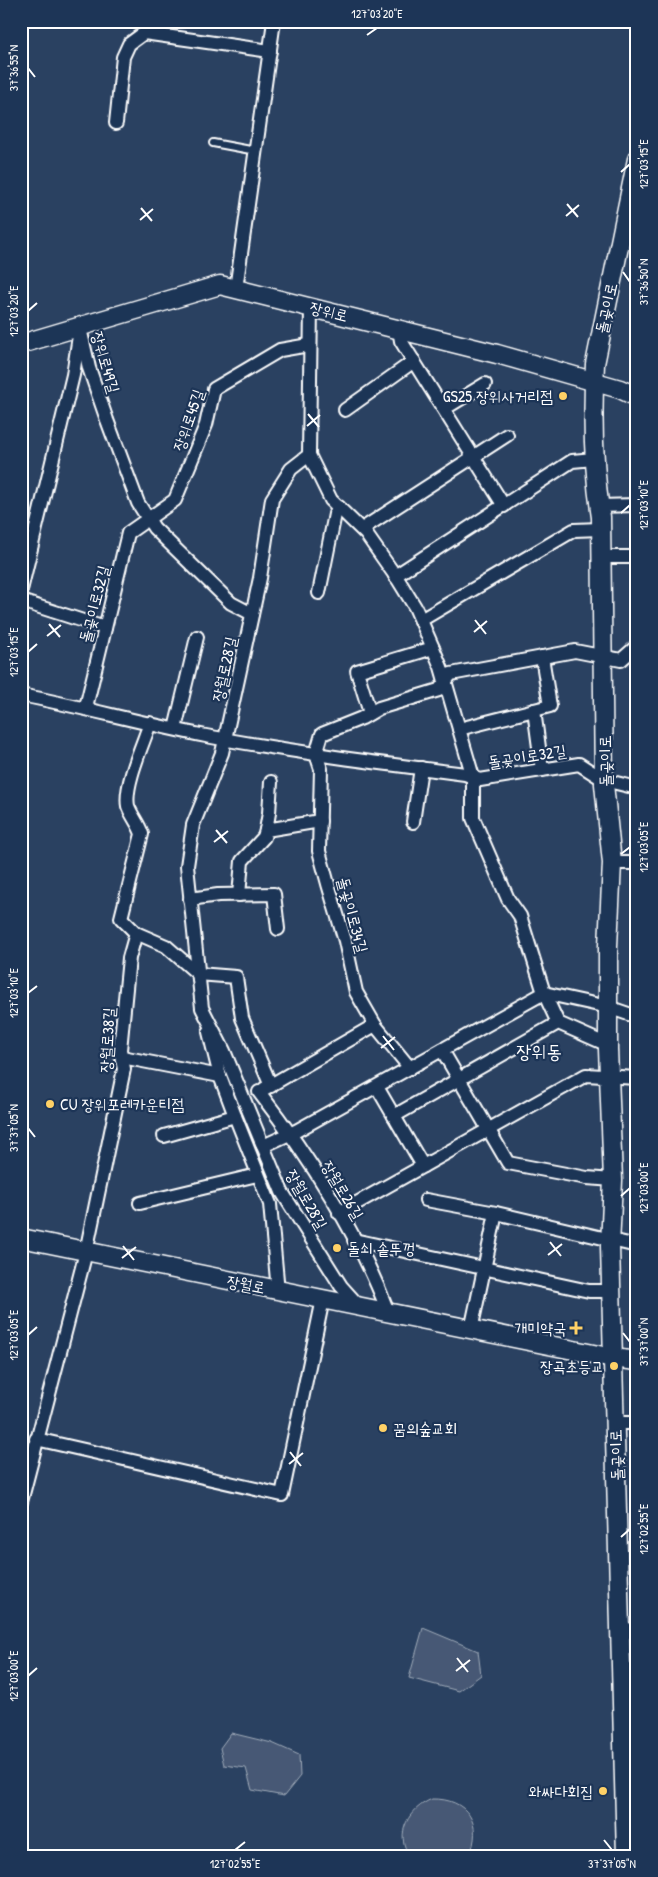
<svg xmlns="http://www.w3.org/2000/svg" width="658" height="1877" font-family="'Patrick Hand','Poor Story',sans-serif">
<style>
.green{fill:#465975;stroke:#a2acba}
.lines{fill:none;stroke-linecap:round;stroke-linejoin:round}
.lane-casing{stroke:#fff;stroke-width:10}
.street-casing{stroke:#fff;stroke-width:16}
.secondary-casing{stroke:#fff;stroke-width:21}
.lane{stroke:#1d3557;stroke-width:6}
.street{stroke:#1d3557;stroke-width:12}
.secondary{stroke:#1d3557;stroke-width:18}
.ticks{fill:none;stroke:#fff;stroke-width:2}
.poi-dot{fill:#ffd166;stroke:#1d3557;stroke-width:2}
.labels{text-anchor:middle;stroke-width:4.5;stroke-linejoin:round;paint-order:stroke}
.street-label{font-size:16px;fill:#fff;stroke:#1d3557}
.poi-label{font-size:16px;fill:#fff;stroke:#1d3557;text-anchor:end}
.quarter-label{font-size:19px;fill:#fff;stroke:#1d3557}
.neatline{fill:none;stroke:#fff;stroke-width:2}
.ticks-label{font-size:12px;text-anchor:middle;fill:#fff}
</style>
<rect width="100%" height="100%" fill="#2a4161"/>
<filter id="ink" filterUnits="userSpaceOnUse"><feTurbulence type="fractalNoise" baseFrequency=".02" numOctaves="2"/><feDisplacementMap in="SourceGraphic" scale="10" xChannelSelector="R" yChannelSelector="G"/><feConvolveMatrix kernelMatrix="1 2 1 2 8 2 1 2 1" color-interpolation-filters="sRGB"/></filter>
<g filter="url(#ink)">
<g class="green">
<path d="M423,1628l55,23 3,24 -22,16 -50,-13z"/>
<path d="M231,1733l41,10 27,12 1,21 -16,20 -32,-6 -6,-22 -22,-3 -4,-17z"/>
<path d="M432,1799c35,-1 52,25 37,57h-59c-17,-23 0,-48 22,-57z"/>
</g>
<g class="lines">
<g class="lane-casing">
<path id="lane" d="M213,143l43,8"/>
</g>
<g class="street-casing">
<g id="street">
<path d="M116,123l7,-66 6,-13 15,-11 126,18"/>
<path d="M236,289l38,-268"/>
<path d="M311,306l-2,149 22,45 35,34 33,47 16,26 18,41 8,19 32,110v41l35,81 12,17 24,77 14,30"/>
<path d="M80,328l9,40 18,52 31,83 16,25 77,75 21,11"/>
<path d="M399,329l2,12 103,165"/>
<path d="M444,409l41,-25"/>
<path d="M345,410l69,-49"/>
<path d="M309,455l-18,14 -19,30 -12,79 -38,175 -29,72 -6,41 15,142 22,43 58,141 59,94 18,20"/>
<path d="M599,506l38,-1"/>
<path d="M362,529l145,-94"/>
<path d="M601,557h36"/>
<path d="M395,576l177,-115 22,-2"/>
<path d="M21,590l52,-215 6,-39"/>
<path d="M319,593l16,-79 4,-7"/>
<path d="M21,601l84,27"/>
<path d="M421,620l153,-90 26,-1"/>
<path d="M21,695c62,12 123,29 185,41 86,16 172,27 259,38l15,6 99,-16 25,16 33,8"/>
<path d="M86,707l42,-174 47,-33 31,-75 8,-36 66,-39 29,-5"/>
<path d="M534,710l8,60"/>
<path d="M370,713l-13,-42 76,-23"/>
<path d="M150,723c-7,21 -26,62 -22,83 3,9 11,18 14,28l-21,84 15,15 30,13 32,28 38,3 6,41 29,68"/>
<path d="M175,729l22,-92"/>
<path d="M459,729l91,-23 -8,-49"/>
<path d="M413,822l8,-54"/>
<path d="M266,830l3,-17 2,-31"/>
<path d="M612,863h25"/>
<path d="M239,895l3,-34 22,-24 2,-7 54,-9"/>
<path d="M190,899l28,-4 56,-1 4,35"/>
<path d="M209,1032l11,44 15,40 35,88 8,87"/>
<path d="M442,1050l66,113 79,15 26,2"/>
<path d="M122,1057l98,19"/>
<path d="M410,1068l-35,-43 -19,-33 -11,-51 -17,-57 -9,-33 2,-82 -5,-15 6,-20 40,-16 17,-10 60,-18 12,-16 124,-23 46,9 16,-14"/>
<path d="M377,1087l46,79"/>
<path d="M264,1089l111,-64"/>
<path d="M259,1092c49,63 101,145 129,220"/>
<path d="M394,1116l164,-93 50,22"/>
<path d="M164,1136l71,-20"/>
<path d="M263,1146l33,-15 248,-138 64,14 29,10"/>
<path d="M426,1200l70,13 141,33"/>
<path d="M140,1203l117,-28"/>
<path d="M339,1213l247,-138 51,3"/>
<path d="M354,1240l235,51h22"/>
<path d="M471,1330l25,-117"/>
<path d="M615,1423h22"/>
<path d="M36,1439l246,56 41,-196"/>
<path d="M21,1502l65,-250 38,-183 -4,-19 9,-92 7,-25"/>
<path d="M620,1624l17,12"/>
<path d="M622,1708h15"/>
</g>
</g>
<g class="secondary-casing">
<g id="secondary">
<path d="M21,344l199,-59 277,69 123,35 17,8"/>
<path d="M21,1238l592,120 24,3"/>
<path d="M626,1856l-16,-610 3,-66 -5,-131v-103l4,-83 -8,-79 -3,-267c-8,-51 -9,-102 -6,-153l42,-205"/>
</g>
</g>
<use href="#lane" class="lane"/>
<use href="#street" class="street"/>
<use href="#secondary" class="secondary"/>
</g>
</g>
<path class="ticks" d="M367,35l10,-7M28,68l7,9M621,172l9,-8M567,204l11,13M141,208l11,13M566,216l13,-11M140,220l13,-11M623,272l7,10M28,311l9,-8M308,414l11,13M307,426l13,-11M621,513l9,-8M475,620l11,14M49,624l11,13M474,632l13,-11M47,636l14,-11M28,652l9,-8M216,830l11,13M214,842l14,-11M621,854l9,-7M28,993l9,-7M383,1036l11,14M381,1048l14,-11M28,1128l7,9M621,1196l9,-8M550,1242l11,14M123,1246l11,14M548,1255l14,-11M122,1258l14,-11M623,1333l7,9M28,1335l9,-8M290,1452l11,14M289,1464l14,-11M621,1537l9,-8M457,1658l11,14M456,1671l14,-11M28,1676l9,-8M604,1840l8,10M235,1850l10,-8"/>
<g class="poi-dot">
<circle cx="563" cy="396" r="5"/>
<circle cx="50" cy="1104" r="5"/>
<circle cx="337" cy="1248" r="5"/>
<path d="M573.5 1320.5h5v5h5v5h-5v5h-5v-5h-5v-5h5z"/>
<circle cx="614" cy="1366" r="5"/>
<circle cx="383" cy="1428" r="5"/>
<circle cx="603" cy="1791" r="5"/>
</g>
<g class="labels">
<g class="street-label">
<text transform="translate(606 308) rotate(-78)" y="6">돌곶이로</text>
<text transform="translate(329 311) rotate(14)" y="6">장위로</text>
<text transform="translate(106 362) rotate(74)" y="6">장위로49길</text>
<text transform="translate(188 420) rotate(-71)" y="6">장위로45길</text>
<text transform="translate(94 604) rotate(-76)" y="6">돌곶이로32길</text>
<text transform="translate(224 669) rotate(-78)" y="6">장월로28길</text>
<text transform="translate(527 756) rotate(-9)" y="6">돌곶이로32길</text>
<text transform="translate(605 761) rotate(-91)" y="6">돌곶이로</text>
<text transform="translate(353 915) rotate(75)" y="6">돌곶이로34길</text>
<text transform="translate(107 1040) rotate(-87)" y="6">장월로38길</text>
<text transform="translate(343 1190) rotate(59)" y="6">장월로26길</text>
<text transform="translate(307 1199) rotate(60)" y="6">장월로28길</text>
<text transform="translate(246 1284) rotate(11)" y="6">장월로</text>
<text transform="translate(616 1455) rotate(-92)" y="6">돌곶이로</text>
</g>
<g class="poi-label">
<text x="553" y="402">GS25 장위사거리점</text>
<text x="60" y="1110" text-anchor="start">CU 장위포레카운티점</text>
<text x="347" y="1254" text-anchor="start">돌쇠 솥뚜껑</text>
<text x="566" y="1334">개미약국</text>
<text x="604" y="1372">장곡초등교</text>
<text x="393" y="1434" text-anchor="start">꿈의숲교회</text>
<text x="593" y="1797">와싸다회집</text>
</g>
<g class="quarter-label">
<text x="539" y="1058">장위동</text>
</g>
</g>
<rect width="658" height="1877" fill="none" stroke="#1d3557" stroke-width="55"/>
<rect x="28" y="28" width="602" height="1822" class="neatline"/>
<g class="ticks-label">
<text x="377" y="18">127°03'20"E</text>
<text transform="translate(14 68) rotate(-90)" y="4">37°36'55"N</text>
<text transform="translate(644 164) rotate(-90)" y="4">127°03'15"E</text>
<text transform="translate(644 282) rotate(-90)" y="4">37°36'50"N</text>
<text transform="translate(14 311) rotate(-90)" y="4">127°03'20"E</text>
<text transform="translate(644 505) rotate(-90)" y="4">127°03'10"E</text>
<text transform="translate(14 652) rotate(-90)" y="4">127°03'15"E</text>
<text transform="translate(644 847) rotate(-90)" y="4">127°03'05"E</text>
<text transform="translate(14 993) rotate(-90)" y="4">127°03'10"E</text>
<text transform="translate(14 1128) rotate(-90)" y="4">37°37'05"N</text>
<text transform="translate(644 1188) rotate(-90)" y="4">127°03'00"E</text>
<text transform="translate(14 1335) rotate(-90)" y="4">127°03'05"E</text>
<text transform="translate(644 1342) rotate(-90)" y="4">37°37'00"N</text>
<text transform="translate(644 1529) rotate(-90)" y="4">127°02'55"E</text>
<text transform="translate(14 1676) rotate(-90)" y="4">127°03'00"E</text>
<text x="235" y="1868">127°02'55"E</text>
<text x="612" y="1868">37°37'05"N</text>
</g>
</svg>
